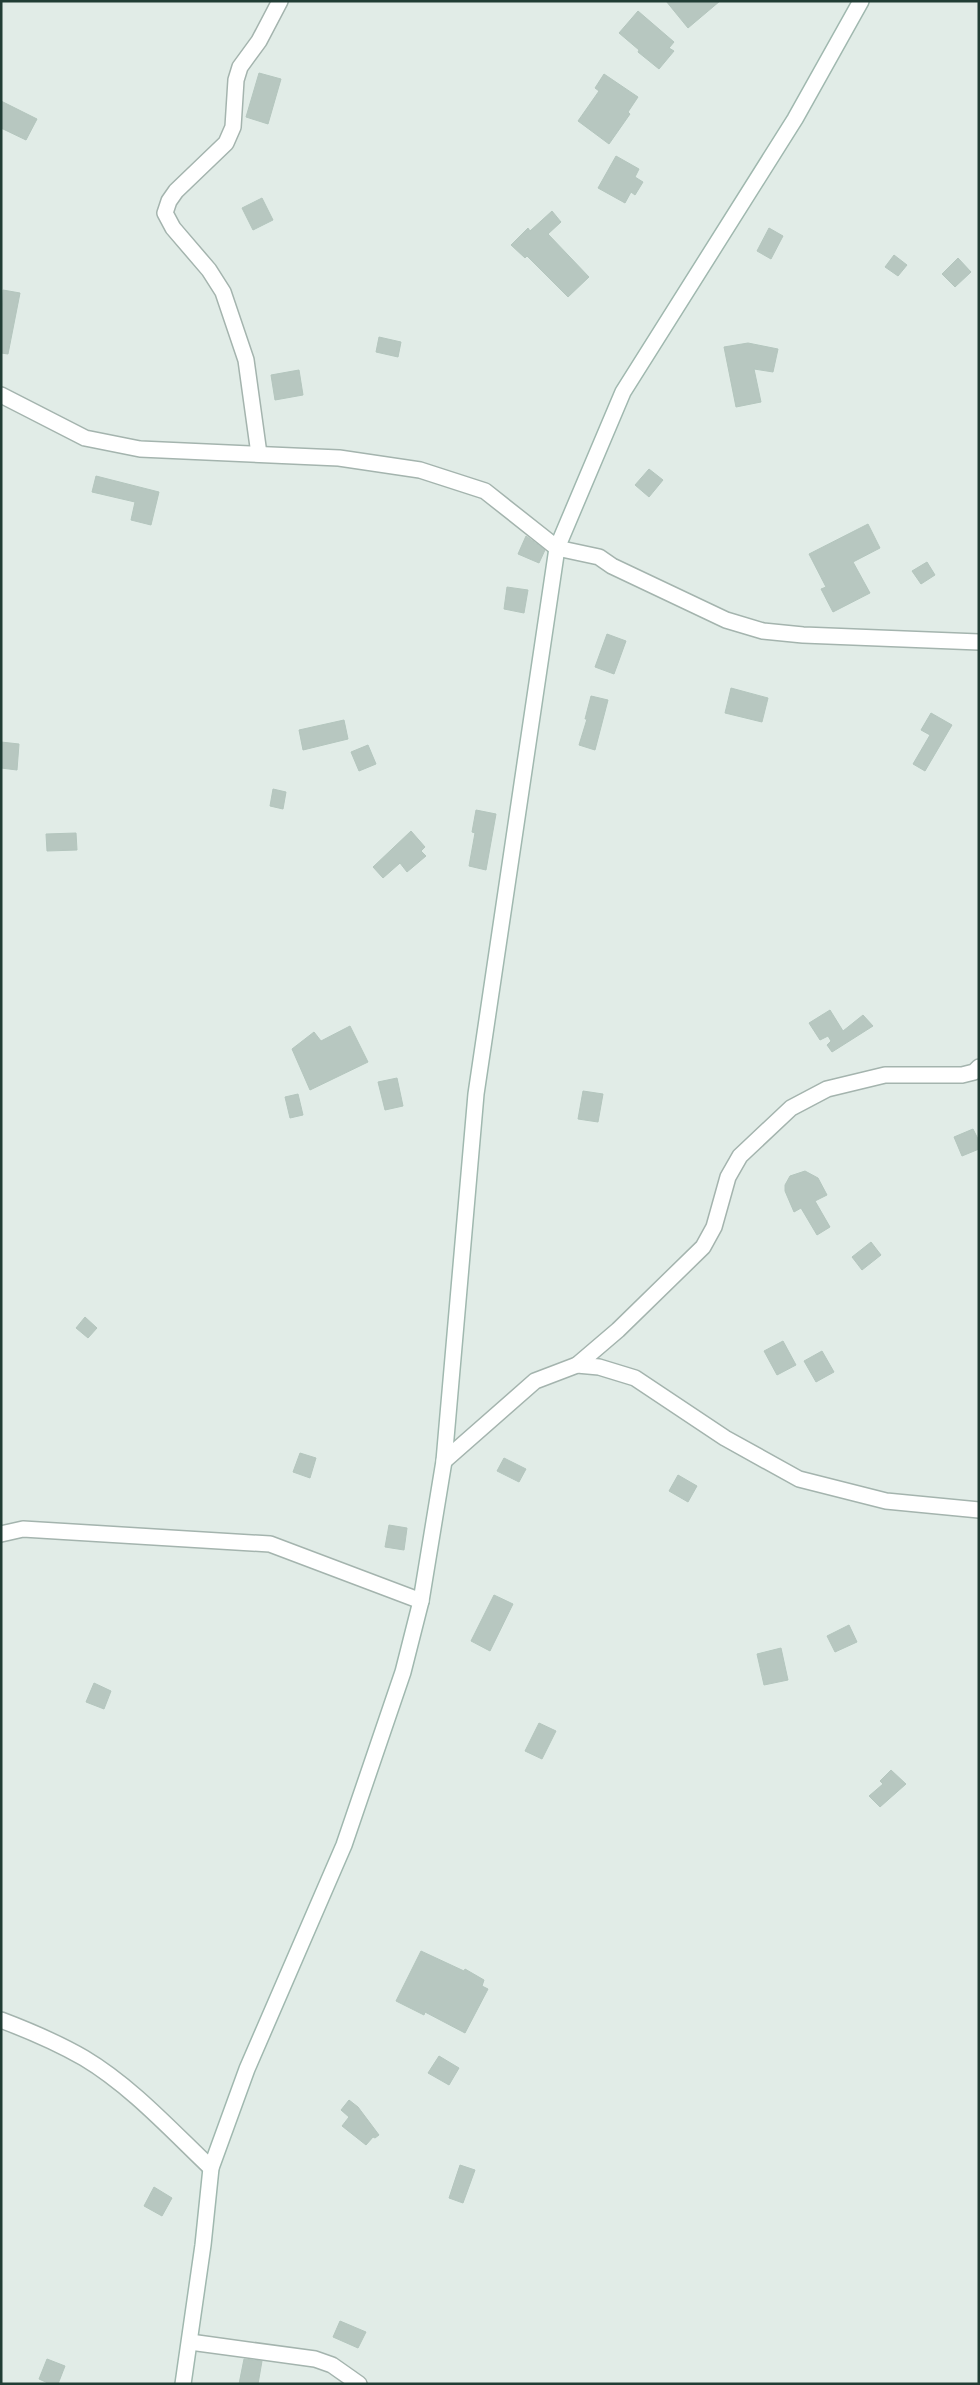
<svg xmlns="http://www.w3.org/2000/svg" width="980" height="2385" font-family="'Public Sans',sans-serif">
<style>
.building{fill:#b7c7c0;stroke:#b4c6be}
.lines{fill:none;stroke-linecap:round;stroke-linejoin:round}
.street-casing{stroke:#a4b4ae;stroke-width:18}
.secondary-casing{stroke:#a0b8af;stroke-width:18}
.street{stroke:#fff;stroke-width:15}
.secondary{stroke:#fff;stroke-width:15}
</style>
<rect width="100%" height="100%" fill="#e1ece7"/>
<g class="building">
<path d="M666,1h54l-32,27z"/>
<path d="M638,11l36,31 -5,6 5,3 -15,18 -21,-17 1,-2 -20,-17z"/>
<path d="M259,73l22,6 -13,45 -22,-7z"/>
<path d="M604,74l34,23 -10,15 2,2 -21,30 -31,-23 21,-30 -4,-3z"/>
<path d="M1,101l36,18 -11,21 -25,-12z"/>
<path d="M616,156l23,13 -4,8 8,5 -8,13 -4,-3 -6,11 -27,-15z"/>
<path d="M262,198l11,22 -20,10 -11,-22z"/>
<path d="M552,211l9,11 -13,12 41,43 -21,20 -41,-41 -2,2 -14,-13 17,-17 2,3z"/>
<path d="M769,228l14,8 -12,23 -14,-8z"/>
<path d="M894,255l13,10 -9,11 -13,-9z"/>
<path d="M958,258l13,14 -16,15 -13,-13z"/>
<path d="M3,290l17,3 -12,61 -7,-1z"/>
<path d="M379,337l22,5 -3,15 -22,-5z"/>
<path d="M748,343l30,6 -5,23 -19,-3 7,33 -25,5 -12,-60z"/>
<path d="M299,370l4,25 -28,5 -4,-25z"/>
<path d="M649,469l14,11 -14,17 -14,-12z"/>
<path d="M96,476l63,16 -8,33 -20,-5 4,-18 -43,-10z"/>
<path d="M868,524l12,24 -27,14 17,31 -37,19 -12,-23 5,-2 -17,-33z"/>
<path d="M526,536l19,14 -6,13 -21,-9z"/>
<path d="M927,562l8,13 -14,9 -9,-13z"/>
<path d="M507,587l21,3 -4,23 -20,-4z"/>
<path d="M607,634l19,7 -12,33 -19,-7z"/>
<path d="M731,688l37,10 -6,24 -37,-9z"/>
<path d="M591,696l17,4 -13,50 -16,-5 8,-26h-2z"/>
<path d="M931,713l21,12 -27,46 -12,-7 17,-29 -9,-5z"/>
<path d="M344,720l4,19 -45,11 -4,-20z"/>
<path d="M1,742l18,2 -2,26 -16,-2z"/>
<path d="M368,745l8,19 -17,7 -8,-19z"/>
<path d="M273,789l13,3 -3,17 -13,-3z"/>
<path d="M476,810l20,4 -10,56 -17,-4 6,-33 -3,-1z"/>
<path d="M411,831l14,16 -4,4 5,5 -19,16 -7,-9 -17,15 -10,-11z"/>
<path d="M76,833l1,17 -30,1 -1,-17z"/>
<path d="M830,1010l13,21 20,-16 10,11 -41,26 -5,-7 4,-4 -3,-5 -8,4 -11,-17z"/>
<path d="M350,1026l18,36 -58,28 -18,-41 22,-17 7,9z"/>
<path d="M397,1078l6,28 -18,4 -7,-28z"/>
<path d="M583,1091l20,3 -5,28 -20,-3z"/>
<path d="M298,1094l5,21 -13,3 -5,-21z"/>
<path d="M973,1129l6,12v8l-17,7 -8,-19z"/>
<path d="M805,1171l13,7 9,17 -12,6 15,26 -13,8 -16,-27 -7,4 -9,-21v-6l5,-9z"/>
<path d="M871,1242l10,13 -19,15 -10,-13z"/>
<path d="M85,1317l12,11 -9,10 -12,-10z"/>
<path d="M783,1341l13,24 -19,10 -13,-24z"/>
<path d="M822,1351l12,21 -18,10 -12,-21z"/>
<path d="M300,1453l16,5 -6,20 -17,-6z"/>
<path d="M504,1458l22,11 -7,13 -22,-11z"/>
<path d="M678,1475l19,11 -9,16 -19,-11z"/>
<path d="M389,1525l18,3 -3,22 -19,-3z"/>
<path d="M494,1595l19,9 -23,47 -19,-10z"/>
<path d="M849,1625l8,17 -22,10 -8,-16z"/>
<path d="M781,1648l7,32 -24,5 -7,-31z"/>
<path d="M94,1683l17,8 -7,18 -18,-7z"/>
<path d="M539,1723l17,8 -14,28 -17,-8z"/>
<path d="M891,1770l15,14 -26,23 -11,-11 14,-12 -3,-3z"/>
<path d="M421,1951l43,20 1,-2 19,11 -2,6 6,3 -23,44 -40,-21 -1,3 -28,-14z"/>
<path d="M439,2056l20,12 -10,17 -21,-12z"/>
<path d="M349,2100l9,7 21,28 -4,3 -2,-1 -7,8 -24,-19 7,-9 -8,-7z"/>
<path d="M460,2165l15,5 -12,33 -14,-5z"/>
<path d="M154,2187l18,11 -10,18 -18,-10z"/>
<path d="M340,2321l26,11 -8,16 -25,-11z"/>
<path d="M47,2359l18,7 -7,18h-8l-11,-5z"/>
<path d="M244,2359l18,2 -4,23h-19z"/>
</g>
<g class="lines">
<g class="street-casing">
<g id="street">
<path d="M1,395l84,43 55,11 199,9 81,12 65,21 72,57 42,9 13,9 114,54 37,11 40,4 176,7"/>
<path d="M259,454l-13,-94 -23,-68 -14,-22 -36,-42 -8,-15 4,-12 7,-10 50,-48 7,-16 3,-47 4,-13 19,-26 21,-40"/>
<path d="M577,1365l41,-35 85,-83 11,-20 14,-50 12,-21 51,-48 36,-19 58,-14h77l12,-3 5,-5"/>
<path d="M444,1461l91,-80 42,-16 22,2 36,11 90,60 74,41 87,22 93,9"/>
<path d="M1,1534l22,-5 247,15 151,57"/>
<path d="M1,2020c29,11 57,23 83,38 47,28 87,72 127,110"/>
<path d="M190,2342l125,17 17,6 27,19"/>
</g>
</g>
<g class="secondary-casing">
<path id="secondary" d="M183,2384l20,-139 8,-77 36,-99 97,-224 59,-173 18,-71 23,-140 32,-367 81,-546 66,-156 172,-273 66,-118"/>
</g>
<use href="#street" class="street"/>
<use href="#secondary" class="secondary"/>
</g>
<rect width="980" height="2385" fill="none" stroke="#213d35" stroke-width="5"/>
</svg>
